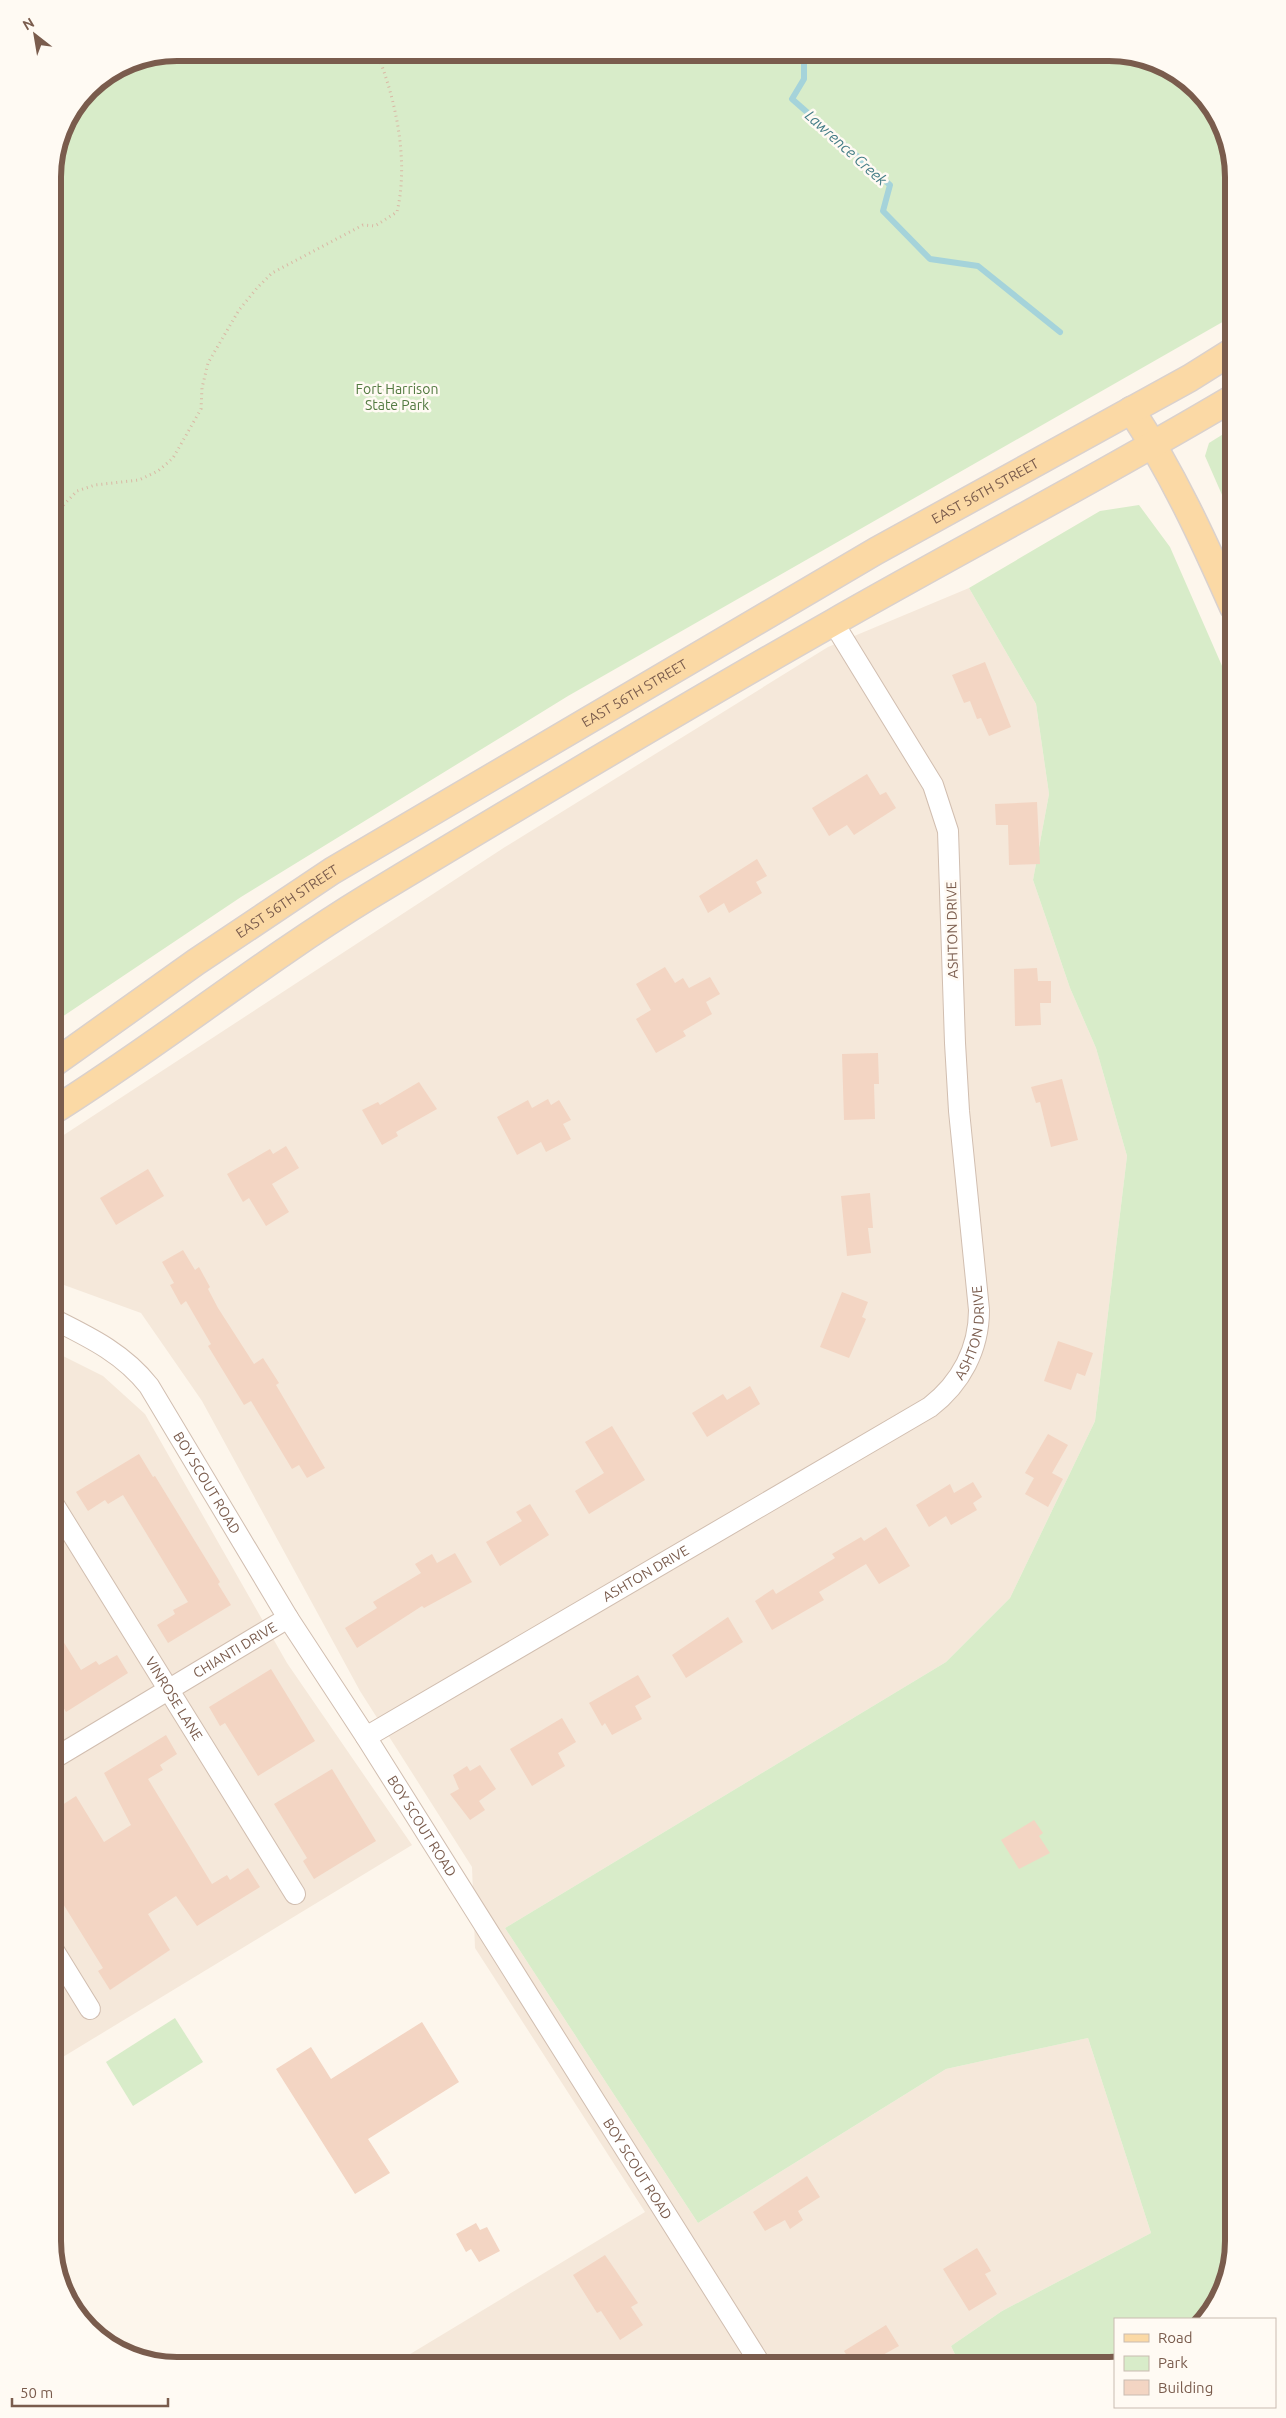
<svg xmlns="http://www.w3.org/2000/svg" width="1286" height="2418" font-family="Ubuntu,sans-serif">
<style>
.residential{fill:#f5e8da}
.green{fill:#d8ecc9}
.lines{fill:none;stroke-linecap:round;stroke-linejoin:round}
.stream{stroke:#a5d3da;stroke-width:6}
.building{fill:#f3d5c3}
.minor-casing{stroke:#d1beb0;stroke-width:22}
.major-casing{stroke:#dad1cd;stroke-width:29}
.path{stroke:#d9b8a5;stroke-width:3;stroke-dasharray:1 4;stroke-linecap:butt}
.minor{stroke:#fff;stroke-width:20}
.major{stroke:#fbd9a5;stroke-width:26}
.labels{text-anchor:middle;stroke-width:5;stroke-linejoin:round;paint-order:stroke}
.park-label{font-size:14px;fill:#537a41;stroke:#fffaf3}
.street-label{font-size:14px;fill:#7a5c4d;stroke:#fffaf3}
.water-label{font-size:15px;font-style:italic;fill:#437c86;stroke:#fffaf3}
.rim{fill:none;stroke:#7a5c4d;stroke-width:6}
</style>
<rect width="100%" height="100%" fill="#fdf6ec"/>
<g class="residential">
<path d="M969,588l67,116 13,90 -16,86 37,108 26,60 31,108 -32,265 -85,177 -64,64 -441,266 193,295 248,-154 142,-31 63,195 -149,78 -51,35 9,19h-568l253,-153 -170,-264 -3,-81 -112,-176 -158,-290 -61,-88 -88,-32v-139l452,-295 323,-200z"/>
<path d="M53,1351l50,25 42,38 142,249 125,182 -359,218z"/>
</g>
<g class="green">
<path d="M178,53h939l61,21 46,55 9,49v138l-665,380 -327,201 -188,126v-853l12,-47 24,-34 41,-27z"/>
<path d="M1233,428v92l-28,-64 4,-13z"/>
<path d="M1139,505l31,42 63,144v1550l-21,69 -11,9h-86v45l-155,1 -9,-19 51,-35 149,-78 -63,-195 -142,31 -248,154 -193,-295 441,-266 64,-64 85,-177 32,-265 -31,-108 -26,-60 -37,-108 16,-86 -13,-90 -67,-116 131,-77z"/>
<path d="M175,2018l28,44 -70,44 -27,-44z"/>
</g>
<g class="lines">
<path class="stream" d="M804,53v26l-12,20 98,86 -7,26 47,48 48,7 82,66"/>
</g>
<g class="building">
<path d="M985,662l26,65 -22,9 -8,-18 -4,1 -7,-18 -6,2 -12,-28z"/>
<path d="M867,774l13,21 6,-3 10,16 -42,27 -7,-10 -18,11 -17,-28z"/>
<path d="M1037,802l3,62 -31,1 -1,-40h-12l-1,-21z"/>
<path d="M757,859l10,17 -11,6 6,11 -33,20 -5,-10 -16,10 -9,-17z"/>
<path d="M665,967l10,16 8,-5 6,10 21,-11 10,17 -14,8 6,12 -29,17 3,5 -30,17 -20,-34 15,-9 -15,-26z"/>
<path d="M1037,968l1,13h13v22h-11l1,22 -26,1 -1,-57z"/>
<path d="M878,1053l1,31h-5l1,35 -31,1 -2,-66z"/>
<path d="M1062,1079l16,61 -27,7 -11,-45 -4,1 -5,-16z"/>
<path d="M419,1082l18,27 -41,23 2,4 -16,9 -20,-35 16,-8 2,3z"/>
<path d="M548,1099l3,6 8,-5 12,20 -8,4 8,15 -25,13 -5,-10 -24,13 -20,-38 31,-17 4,8z"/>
<path d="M286,1146l13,22 -27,16 17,28 -23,14 -17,-28 -6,4 -16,-28 43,-25 3,5z"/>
<path d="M148,1169l16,27 -48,29 -16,-27z"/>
<path d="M870,1193l3,35h-5l3,25 -24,3 -6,-60z"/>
<path d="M183,1250l12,20 4,-3 11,20 -2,2 10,19 36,56 9,-6 16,25 -3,2 49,83 -18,10 -8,-13 -7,4 -41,-68 -7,4 -36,-59 3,-2 -25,-43 -5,4 -11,-20 4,-2 -12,-21z"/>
<path d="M842,1292l26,10 -6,15 4,2 -17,39 -29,-11z"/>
<path d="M1058,1341l35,12 -8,23 -8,-3 -6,17 -27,-9z"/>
<path d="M750,1386l10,18 -53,33 -15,-24 31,-19 4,6z"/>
<path d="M612,1426l33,54 -56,34 -14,-23 29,-18 -19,-31z"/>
<path d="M1048,1434l20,11 -16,28 11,6 -15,28 -23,-13 9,-16 -9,-5z"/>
<path d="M139,1454l14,23 2,-1 65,106 -2,2 13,21 -63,38 -11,-18 18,-11 -2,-4 15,-8 -65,-107 -15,9 -3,-4 -17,11 -12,-19z"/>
<path d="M973,1482l9,15 -9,6 4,7 -26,15 -5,-9 -17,11 -13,-22 34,-21 4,9z"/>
<path d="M530,1504l19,31 -49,31 -14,-24 36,-21 -6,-9z"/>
<path d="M886,1527l24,39 -31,18 -13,-20 -47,28 5,8 -52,30 -17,-29 18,-12 3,5 59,-36 -3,-4 29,-17 3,4z"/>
<path d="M455,1553l17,29 -48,26 -2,-2 -65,42 -12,-20 32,-20 -4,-6 48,-29 -6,-9 17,-10 5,9z"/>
<path d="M728,1617l15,25 -57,36 -14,-23z"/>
<path d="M53,1625l28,45 15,-9 3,4 18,-10 11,18 -62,39 -13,-22z"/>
<path d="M271,1669l44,72 -57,35 -33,-53 -5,3 -11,-19z"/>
<path d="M638,1675l13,22 -16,9 7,13 -30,16 -7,-12 -3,3 -13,-23z"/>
<path d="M562,1718l14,24 -18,11 7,13 -33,20 -22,-37z"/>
<path d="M166,1735l11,19 -17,11 3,5 -15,9 64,105 15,-9 3,5 18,-12 12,19 -63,39 -21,-30 -28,18 22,36 -60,40 -12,-19 5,-3 -43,-69 -1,1 -6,-10v-79l23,-15 28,46 27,-17 -27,-52z"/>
<path d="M480,1765l16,24 -17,12 6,9 -15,10 -20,-26 9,-5 -6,-14 14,-9 3,5z"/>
<path d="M332,1769l44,72 -62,38 -11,-18 4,-3 -33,-54z"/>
<path d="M1034,1820l9,13 -4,3 11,17 -31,16 -18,-29z"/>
<path d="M422,2022l37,60 -91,57 22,34 -35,21 -79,-125 35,-22 20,32z"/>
<path d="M807,2176l13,21 -22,14 5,9 -13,9 -5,-9 -20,11 -12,-19z"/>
<path d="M476,2223l4,7 7,-3 13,24 -21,11 -8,-13 -5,3 -10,-18z"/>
<path d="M977,2248l14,23 -6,3 12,20 -28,17 -26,-42z"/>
<path d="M605,2255l33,48 -7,4 12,18 -23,15 -19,-29 -4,2 -24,-38z"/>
<path d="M886,2325l13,21 -18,10 6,9h-34l-9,-14z"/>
</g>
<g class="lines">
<g class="minor-casing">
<g id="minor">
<path id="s1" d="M53,1319c36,18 70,34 96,67l139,232 78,119 395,628"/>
<path id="s2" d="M53,1503l242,391"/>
<path id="s3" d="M366,1737l564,-330c31,-24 49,-58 49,-97l-20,-199 -4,-68 -7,-212 -15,-46 -100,-163"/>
<path id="s4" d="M53,1759l235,-141"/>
<path d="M53,1949l37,60"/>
</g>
</g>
<g class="major-casing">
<g id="major">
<path d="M1131,410c41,62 72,129 102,197"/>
<path id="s5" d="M53,1064l143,-102 136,-91 544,-320 314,-173 43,-27"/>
<path d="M53,1111c107,-67 207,-148 315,-214 154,-93 309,-186 466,-275 133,-76 268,-146 399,-224"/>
</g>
</g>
<path class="path" d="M53,516l24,-25 18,-6 44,-5 19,-9 15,-13 28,-49 1,-21 6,-25 31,-53 18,-22 15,-15 91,-48 12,1 22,-14c12,-51 -1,-112 -20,-159"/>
<use href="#minor" class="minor"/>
<use href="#major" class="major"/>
</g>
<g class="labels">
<g class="park-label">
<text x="397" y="394">Fort Harrison<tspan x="397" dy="16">State Park</tspan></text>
</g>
<g class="street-label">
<text dy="5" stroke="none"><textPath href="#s5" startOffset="1095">EAST 56TH STREET</textPath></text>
<text dy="5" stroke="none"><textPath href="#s5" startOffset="690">EAST 56TH STREET</textPath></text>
<text dy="5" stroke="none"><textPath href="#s5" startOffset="285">EAST 56TH STREET</textPath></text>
<text transform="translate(952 930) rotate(-91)" y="5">ASHTON DRIVE</text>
<text dy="5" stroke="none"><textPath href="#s3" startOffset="742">ASHTON DRIVE</textPath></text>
<text dy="5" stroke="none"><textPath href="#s1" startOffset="231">BOY SCOUT ROAD</textPath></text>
<text dy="5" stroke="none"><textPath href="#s3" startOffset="324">ASHTON DRIVE</textPath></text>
<text dy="5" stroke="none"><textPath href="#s4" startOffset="212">CHIANTI DRIVE</textPath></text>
<text dy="5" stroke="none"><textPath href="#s2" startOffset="230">VINROSE LANE</textPath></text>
<text dy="5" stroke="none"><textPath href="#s1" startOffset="636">BOY SCOUT ROAD</textPath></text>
<text dy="5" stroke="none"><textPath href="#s1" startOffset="1041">BOY SCOUT ROAD</textPath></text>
</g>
<g class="water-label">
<text transform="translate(846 148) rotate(42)" y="5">Lawrence Creek</text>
</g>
</g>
<path d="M0 0H1286V2418H0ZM177 61H1109A116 116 0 0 1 1225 177V2241A116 116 0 0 1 1109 2357H177A116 116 0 0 1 61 2241V177A116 116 0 0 1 177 61Z" fill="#fffaf3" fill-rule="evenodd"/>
<path class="rim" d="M177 61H1109A116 116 0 0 1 1225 177V2241A116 116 0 0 1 1109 2357H177A116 116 0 0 1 61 2241V177A116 116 0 0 1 177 61Z"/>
<rect x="1114" y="2318" width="162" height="90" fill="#fffaf3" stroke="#cabbb1"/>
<rect x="1124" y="2334" width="25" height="8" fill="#fbd9a5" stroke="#cabbb1"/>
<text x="1158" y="2343" font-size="15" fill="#7a5c4d">Road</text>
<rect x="1124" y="2356" width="25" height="15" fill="#d8ecc9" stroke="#cabbb1"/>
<text x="1158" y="2368" font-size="15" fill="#7a5c4d">Park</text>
<rect x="1124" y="2380" width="25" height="15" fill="#f3d5c3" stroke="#cabbb1"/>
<text x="1158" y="2393" font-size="15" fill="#7a5c4d">Building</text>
<g transform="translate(35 35) rotate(329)" stroke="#fffaf3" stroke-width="4" paint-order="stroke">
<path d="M0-4L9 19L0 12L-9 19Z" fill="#7a5c4d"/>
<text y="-8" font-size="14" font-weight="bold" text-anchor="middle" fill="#7a5c4d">N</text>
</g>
<path d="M12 2398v8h156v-8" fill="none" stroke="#7a5c4d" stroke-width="2.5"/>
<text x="20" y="2398" font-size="15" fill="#7a5c4d" stroke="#fffaf3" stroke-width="4" paint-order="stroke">50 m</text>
</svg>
